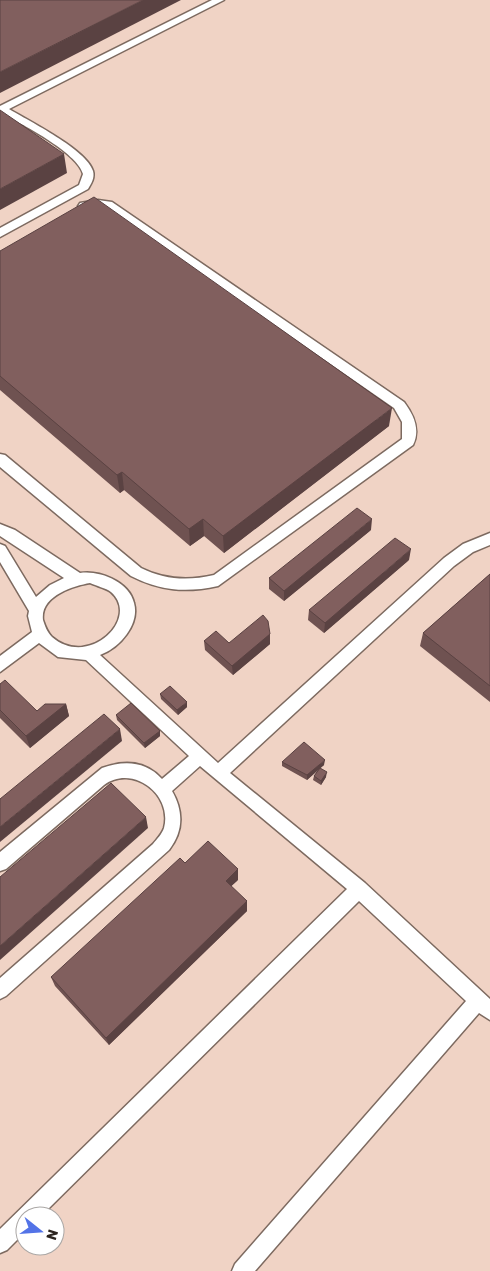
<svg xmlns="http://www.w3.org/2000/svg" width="490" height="1271" font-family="Rubik,sans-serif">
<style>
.built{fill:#f0d3c5;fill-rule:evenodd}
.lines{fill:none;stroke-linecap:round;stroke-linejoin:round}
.lane-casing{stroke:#7d6a60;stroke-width:3}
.lane{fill:#fff;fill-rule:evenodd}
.wall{fill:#6f5251}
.shaded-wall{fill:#5a4242}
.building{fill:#815f5e;stroke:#5a4242}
</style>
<rect width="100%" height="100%" fill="#f6e1d6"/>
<path class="built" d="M0,0h490v1271h-490zM25,1216h30v30h-30z"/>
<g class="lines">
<g class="lane-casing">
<g id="lane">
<path d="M212,0h12l-215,109c20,12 78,41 84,62 2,7 -2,13 -5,18l-88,48v-9l79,-43 4,-11c-5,-21 -64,-52 -83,-61v-7z"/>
<path d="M98,200l14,2 292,200c9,12 17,27 9,43l-195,141c-32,7 -58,5 -87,-10l-131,-109v-13l5,1 136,113c24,12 47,13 73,7l188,-136v-17l-8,-14 -289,-200 -21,2 -6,-4 2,-3z"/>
<path d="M0,524l15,6 65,43c18,-3 49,8 54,30 6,21 -14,45 -34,52l118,108 226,-205 19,-14 27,-11v12l-17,7 -19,14 -224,207 135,110 125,116v21l-11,-7 -224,258h-23l3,-7 231,-263 -107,-100 -318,315h-16v16l-18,18 -7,3v-24l347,-340 -147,-123 -28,25c12,21 11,41 -3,59l-163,146 -6,3v-21l153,-134c4,-5 9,-10 11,-16 9,-34 -32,-64 -60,-43l-98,84 -6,2v-19l102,-84c22,-8 44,-7 60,11l27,-23 -103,-96 -28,-3 -19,-14 -39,29v-16l32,-24 -4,-16 1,-5 -29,-49v-18l5,2 31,51 14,-12 14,-7 -64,-42zM90,583c6,3 16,5 21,9 30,26 -22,77 -59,45 -5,-5 -7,-11 -9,-17 -3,-24 30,-34 47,-37z"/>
</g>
</g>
<use href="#lane" class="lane"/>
</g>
<g class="wall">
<path d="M0,251l389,175 -165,127 -20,-17 -14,10 -66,-56 -4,3 -120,-103z"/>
<path d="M371,530l-87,71 -15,-12v-11z"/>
<path d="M409,560l-85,73 -16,-13 1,-10z"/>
<path d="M490,574v128l-70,-56 3,-13z"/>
<path d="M270,634v10l-37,31 -28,-25 -1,-9 25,2z"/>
<path d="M0,684l37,27 29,-7 3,12 -39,32 -30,-30z"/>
<path d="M160,694l27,13 -9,8 -17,-16z"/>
<path d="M116,715l44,16v5l-15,12 -28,-28z"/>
<path d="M282,762l42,3 -4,3 6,9 -5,8 -8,-5 1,-4 5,-7 -12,11 -25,-14z"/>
<path d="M238,880l-7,6 16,25 -138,134 -54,-59 -4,-9z"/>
</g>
<g class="shaded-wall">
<path d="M143,0h38l-181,93v-21z"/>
<path d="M64,154l3,19 -67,37v-21z"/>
<path d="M392,408l-3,18 -165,127 -1,-17z"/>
<path d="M122,472l2,18 -4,3 -3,-18z"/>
<path d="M203,519l1,17 -14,10 -1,-17z"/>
<path d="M372,519l-1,11 -87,71v-10z"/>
<path d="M411,549l-2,11 -85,73 1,-10z"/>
<path d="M270,634v10l-37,31 -1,-9z"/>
<path d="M187,702v5l-9,8 -1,-5z"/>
<path d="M66,704l3,12 -39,32 -4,-12z"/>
<path d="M120,729l2,12 -122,101v-15z"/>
<path d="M160,731v5l-15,12 -1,-5z"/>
<path d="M325,760l-1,5 -17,15v-5z"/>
<path d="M327,772l-1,5 -5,8v-4z"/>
<path d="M146,817l2,11 -148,132v-14z"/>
<path d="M238,869v11l-12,11v-10z"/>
<path d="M247,901v10l-138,134 -3,-7z"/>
</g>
<g class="building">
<path d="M0,0h143l-143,72z"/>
<path d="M0,110l64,44 -64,35z"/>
<path d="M94,197l298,211 -169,128 -20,-17 -14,10 -67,-57 -5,3 -117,-99v-125z"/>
<path d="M357,508l15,11 -88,72 -15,-13z"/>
<path d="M395,538l16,11 -86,74 -16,-13z"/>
<path d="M490,574v112l-67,-53z"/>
<path d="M263,615l5,6 2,13 -38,32 -28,-25 12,-10 13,12z"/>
<path d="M5,680l32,31 8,-7h21l-40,32 -26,-26v-26z"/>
<path d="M170,686l17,16 -10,8 -17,-16z"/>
<path d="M131,703l29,28 -16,12 -28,-28z"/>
<path d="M104,714l16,15 -120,98v-28z"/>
<path d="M304,742l21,18 -18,15 -25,-13z"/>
<path d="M320,768l7,4 -6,9 -7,-5z"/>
<path d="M111,783l35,34 -146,129v-69z"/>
<path d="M208,841l30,28 -12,12 21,20 -141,137 -55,-61 129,-119 5,5z"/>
</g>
<g transform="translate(40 1231) rotate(107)"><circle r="24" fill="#ffffff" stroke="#aba8a6"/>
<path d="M0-4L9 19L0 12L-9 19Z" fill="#5373e7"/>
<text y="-8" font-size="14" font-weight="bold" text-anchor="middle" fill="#2c2520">N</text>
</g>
</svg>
